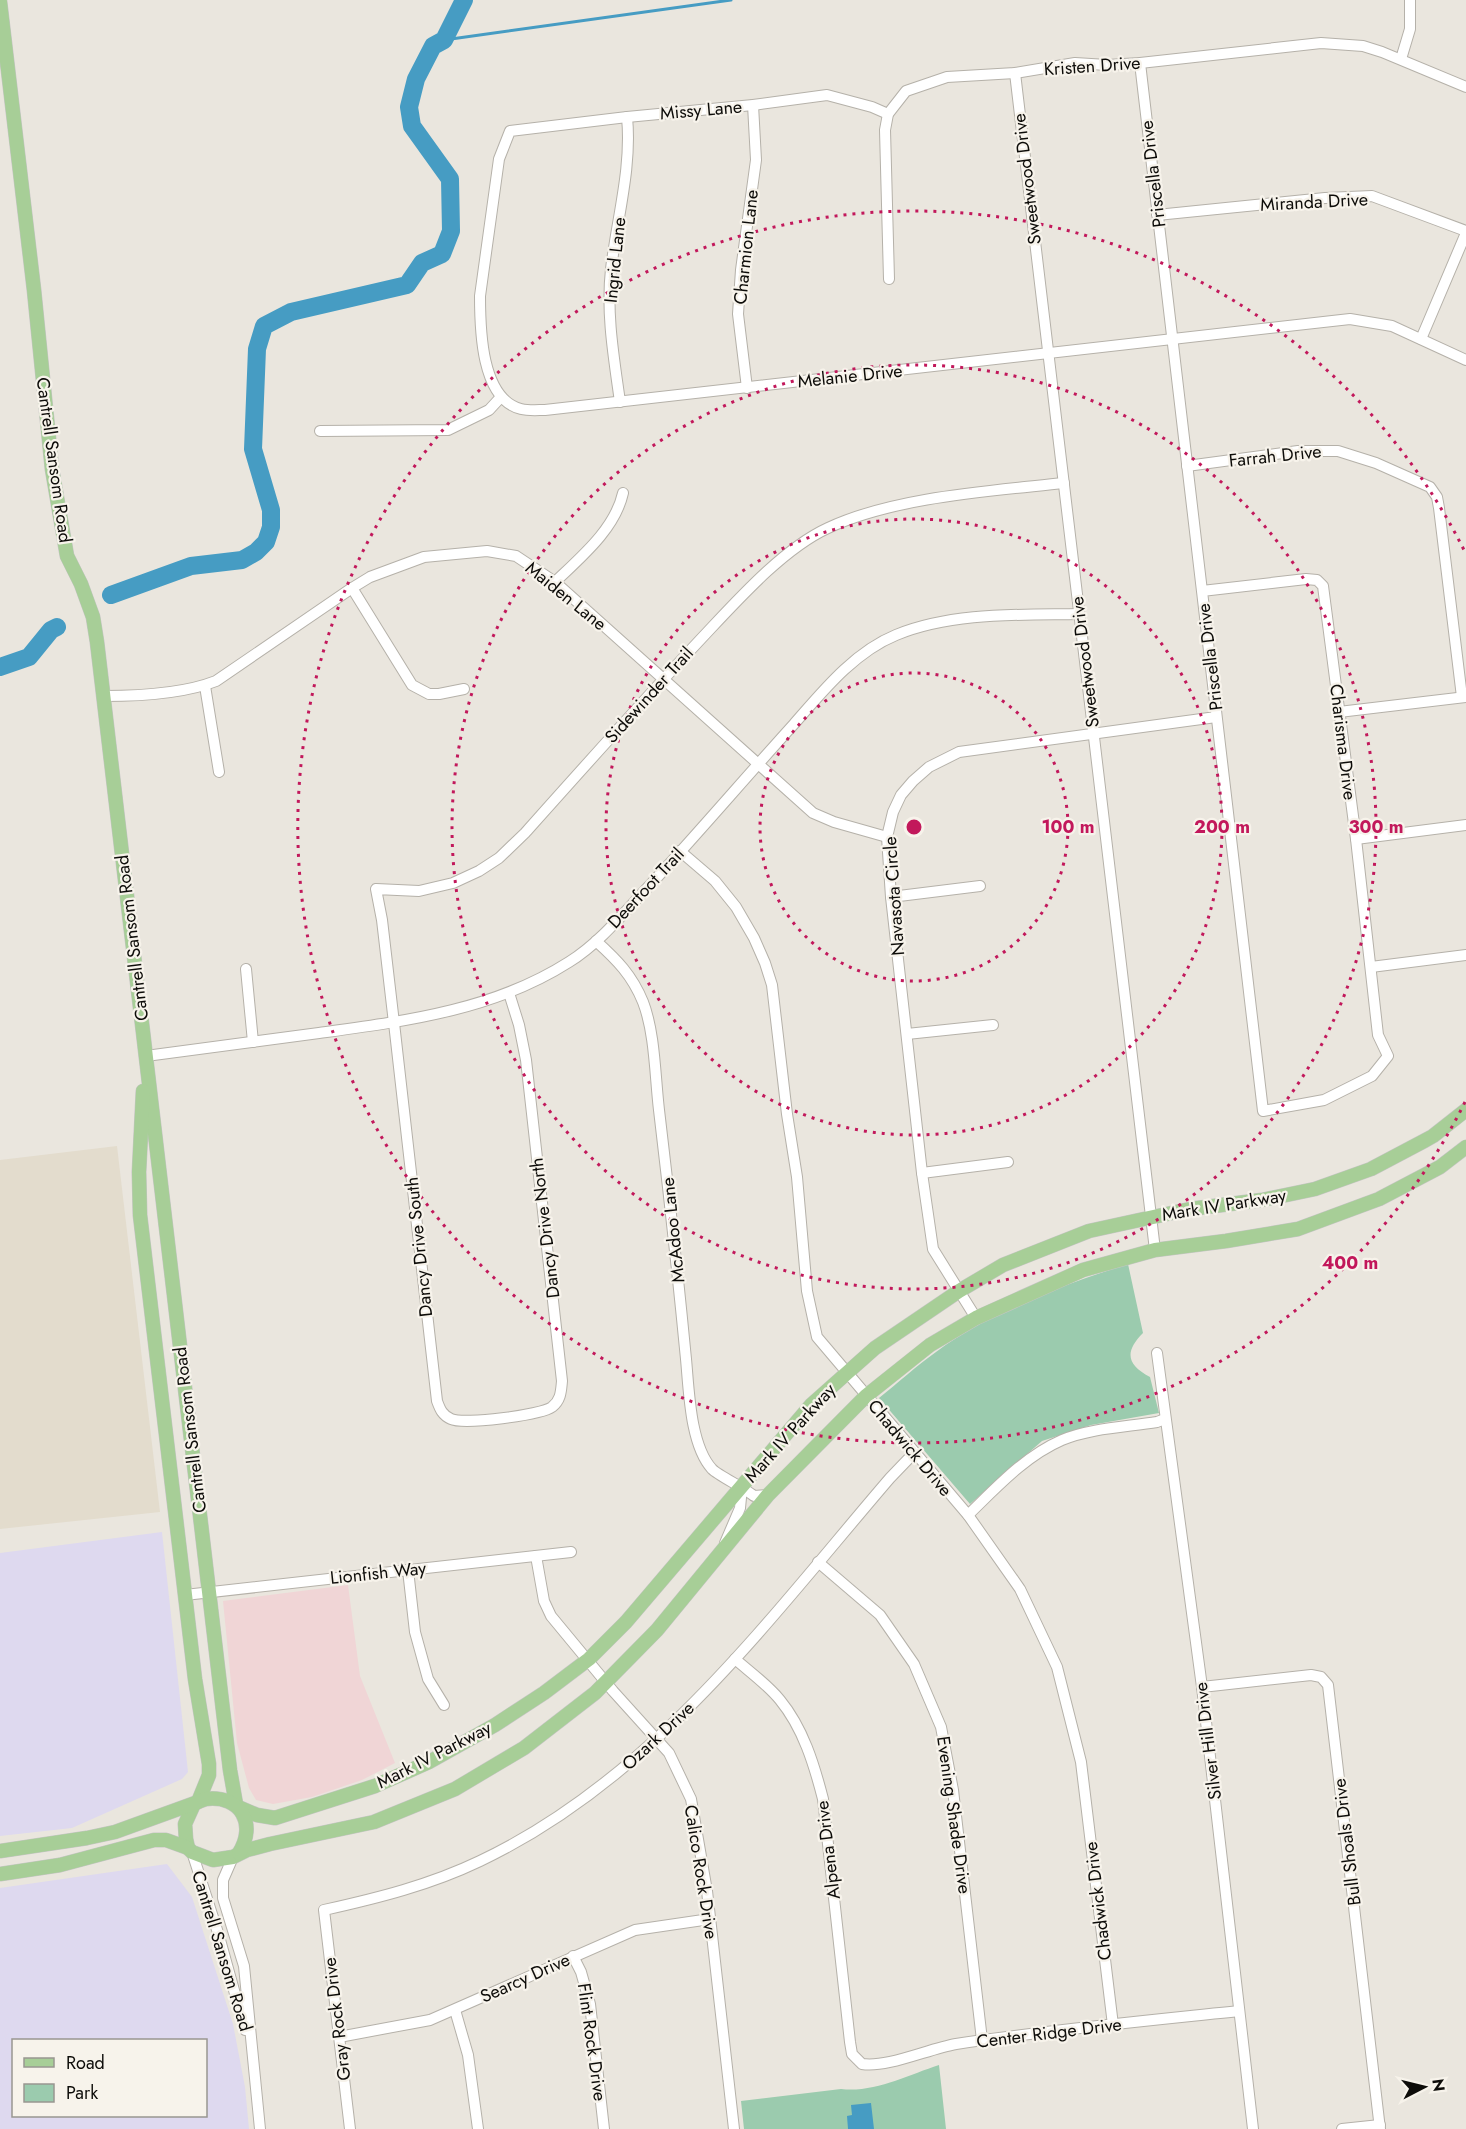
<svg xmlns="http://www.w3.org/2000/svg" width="1466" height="2129" font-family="Jost,sans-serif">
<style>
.commercial{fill:#f0d5d6}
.industrial{fill:#ded9ef;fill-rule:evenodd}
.built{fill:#e3dccd}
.green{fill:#9bcbae}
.water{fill:#469cc3}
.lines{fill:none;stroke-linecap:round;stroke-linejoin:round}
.stream{stroke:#469cc3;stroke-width:3}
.river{stroke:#469cc3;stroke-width:18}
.minor-casing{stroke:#b5b1a9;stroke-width:12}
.major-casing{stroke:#c5c5c4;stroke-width:15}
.minor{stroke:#fff;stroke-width:10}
.major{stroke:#a7ce97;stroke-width:14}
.ring{fill:none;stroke:#c2185b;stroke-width:3;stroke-dasharray:3 6}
.labels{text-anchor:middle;stroke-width:4.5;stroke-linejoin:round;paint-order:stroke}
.street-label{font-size:18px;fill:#0d0c09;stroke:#f7f3eb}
.centre{fill:#c2185b;stroke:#f7f3eb;stroke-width:3}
.ring-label{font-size:18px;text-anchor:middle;font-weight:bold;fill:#c2185b;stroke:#f7f3eb;stroke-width:4.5;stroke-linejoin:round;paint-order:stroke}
</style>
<rect width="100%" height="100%" fill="#eae6de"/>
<path class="commercial" d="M348,1585l12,91 35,87 -33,17 -50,17 -39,7 -17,-4 -7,-12 -12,-45 -14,-142z"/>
<g class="industrial">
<path d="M162,1532l26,240 -6,7 -110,49 -72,8v-283z"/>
<path d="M167,1864l25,33 41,127 12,63 4,42h-249v-241zM206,2040v76h-192v-76z"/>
</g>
<path class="built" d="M117,1146l43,366 -160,17v-369z"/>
<g class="green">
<path d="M1128,1264l15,69c-19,19 -16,32 7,44l9,36 -68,12 -49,16 -72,63 -91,-106c19,-15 37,-32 57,-46 57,-42 126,-67 192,-88z"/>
<path d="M939,2065l7,64h-202l-3,-28 100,-12c33,4 67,-14 98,-24z"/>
</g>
<path class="water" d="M871,2103l3,26h-26l-1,-13 5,-1 -1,-10z"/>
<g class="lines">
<path class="stream" d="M444,40l287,-40"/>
<g class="river">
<path d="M111,595l80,-29 51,-6 14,-8 10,-10 5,-15v-17l-18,-61 4,-100 7,-23 27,-14 116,-27 15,-22 20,-9 9,-23 -1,-52 -38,-53 -3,-19 7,-28 17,-33 11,-6 20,-40"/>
<path d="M0,667l29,-10 22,-27 6,-3"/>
</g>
<g class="minor-casing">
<g id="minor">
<path d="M1401,59l9,-30v-29"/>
<path d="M1140,63l123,1048 61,-11 48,-24 16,-20 -10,-21 -22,-196 -33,-253 -6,-6 -11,-1 -104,12"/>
<path d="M1015,73l140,1177"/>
<path d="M888,114l-16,-7 -45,-12 -74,10 -126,12 -117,14 -11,28 -19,137c0,33 1,103 41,113 8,2 17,1 24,1l805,-91 42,7 74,34"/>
<path d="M1157,215l168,-17 47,-2 94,35"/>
<path d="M889,279l-4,-149 3,-16 18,-23 41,-14 68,-4 60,-10 32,2 33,-2 181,-20 42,3 19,6 84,35"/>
<path d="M1421,339l45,-106"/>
<path d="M747,388l-9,-74 3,-44 15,-110 -3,-55"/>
<path d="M620,402c-6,-44 -14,-88 -9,-133 6,-51 21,-101 16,-152"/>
<path d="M320,431l128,-1 41,-20 12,-13"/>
<path d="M1187,466l111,-15h40l38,12 54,24 7,10 2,11 23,189"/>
<path d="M555,582c26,-25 60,-53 68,-89"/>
<path d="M352,588l60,97 17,9h10l25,-5"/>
<path d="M205,686l14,86"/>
<path d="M104,696c35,0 79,-2 112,-15l136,-93 18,-11 54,-20 63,-6 29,5 39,26 258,231 21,9 53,15"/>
<path d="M1339,712l127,-15"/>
<path d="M1356,839l110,-14"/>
<path d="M680,851l35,30 21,26 18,31 11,25 7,22 15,129 10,63 10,114 10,46 151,178 52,74 37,78 24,95 32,263"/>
<path d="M891,897l89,-11"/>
<path d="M596,941c21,19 36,34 47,61 12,31 12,74 16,108 10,83 19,166 27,249 3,31 4,86 26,110 7,7 31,18 42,27l14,-1"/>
<path d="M1371,967l95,-12"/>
<path d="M246,969l7,73"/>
<path d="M509,993l10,32 7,35 36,321c-1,10 -1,19 -10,26 -11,8 -88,18 -101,12 -9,-4 -11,-10 -14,-18l-43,-378 -12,-103 -6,-31 43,2 34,-8 26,-12 20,-13 26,-25c58,-65 115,-129 174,-192 35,-37 83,-92 129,-113 66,-31 163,-37 236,-45"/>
<path d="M907,1034l86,-9"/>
<path d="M146,1056c58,-8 116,-15 173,-23 87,-12 175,-23 250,-71 32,-20 57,-52 83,-79 48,-52 94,-106 142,-159 28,-32 60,-72 102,-89 56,-23 123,-20 183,-21"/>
<path d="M922,1173l86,-11"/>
<path d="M976,1318l-43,-69 -11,-76 -31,-276 -4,-60 6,-25 8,-17 12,-14 16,-14 30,-15 257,-35"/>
<path d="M1157,1353l45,334 51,442"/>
<path d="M968,1515c28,-27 57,-59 94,-75 29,-12 64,-13 95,-18l8,-3"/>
<path d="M725,1543l15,-35 2,-21"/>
<path d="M536,1556l8,45 7,15 62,75 56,62 22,46 16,92 27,238"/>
<path d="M818,1562l62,53 34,49 27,63 12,63 29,250"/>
<path d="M408,1570l7,62 13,47 16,26"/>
<path d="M185,1595l386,-43"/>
<path d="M735,1659c15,13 33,26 45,41 23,28 34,64 43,99l27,243 2,12 10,10c25,4 66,-15 94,-20 93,-14 188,-23 283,-33"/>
<path d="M1202,1687l109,-12 10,2 7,8 52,444"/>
<path d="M192,1852l27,84 26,94"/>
<path d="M233,1857l-10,23v18l21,68 16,163"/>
<path d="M573,1956l8,16 9,32 14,125"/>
<path d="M455,2010l13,45 10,74"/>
<path d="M339,2037l91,-17 205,-90 75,-11"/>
<path d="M350,2129l-26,-219c54,-12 106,-25 156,-49 173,-82 288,-241 410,-383l24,-25"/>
<path d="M1342,2129l38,-4"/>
</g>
</g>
<g class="major-casing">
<g id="major">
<path d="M0,2l34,288 18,179 15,87 14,28 12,33 4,25 133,1128 6,34"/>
<path d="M143,1091l-4,81 1,43 55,464 14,85v11l-11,27"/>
<path d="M194,1804l-9,20 1,15 2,9 4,4 21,8 20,-3 14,-7 23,-6 104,-22 81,-33 69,-41 71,-55 62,-63 111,-135 98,-99 64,-51 46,-27 107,-48 72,-20 71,-9 72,-12 81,-30 61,-32 26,-20"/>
<path d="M238,1807l19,8 18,3 100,-32 54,-24 66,-37 49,-32 45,-34 37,-37 185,-217 64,-57 84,-57 44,-26 86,-34 101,-22 72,-9 53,-11 56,-20 53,-28 9,-5 33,-26"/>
<path d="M0,1851l87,-13 28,-6 91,-33c35,-4 51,25 33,54"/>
<path d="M0,1874l60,-9 94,-25h12l22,8"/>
</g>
</g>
<use href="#minor" class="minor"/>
<use href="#major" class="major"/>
</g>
<g class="ring">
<circle cx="914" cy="827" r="154"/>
<circle cx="914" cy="827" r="308"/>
<circle cx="914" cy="827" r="462"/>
<path d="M1465 1102A616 616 0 1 1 1465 552"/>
</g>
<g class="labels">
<g class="street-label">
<text transform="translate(1092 66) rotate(-4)" y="6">Kristen Drive</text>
<text transform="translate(701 110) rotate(-5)" y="6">Missy Lane</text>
<text transform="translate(1153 174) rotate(-97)" y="6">Priscella Drive</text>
<text transform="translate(1027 179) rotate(-97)" y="6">Sweetwood Drive</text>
<text transform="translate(1314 202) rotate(-3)" y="6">Miranda Drive</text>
<text transform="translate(746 247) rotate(-84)" y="6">Charmion Lane</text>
<text transform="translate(615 260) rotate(-84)" y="6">Ingrid Lane</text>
<text transform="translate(850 376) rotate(-6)" y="6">Melanie Drive</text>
<text transform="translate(1275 456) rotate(-6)" y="6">Farrah Drive</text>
<text transform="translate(54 460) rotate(82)" y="6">Cantrell Sansom Road</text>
<text transform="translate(566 596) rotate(39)" y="6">Maiden Lane</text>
<text transform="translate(1210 657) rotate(-97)" y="6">Priscella Drive</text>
<text transform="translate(1085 662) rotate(-97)" y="6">Sweetwood Drive</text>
<text transform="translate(649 695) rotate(-48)" y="6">Sidewinder Trail</text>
<text transform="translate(1343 742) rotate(83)" y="6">Charisma Drive</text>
<text transform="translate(646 888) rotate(-47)" y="6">Deerfoot Trail</text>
<text transform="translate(894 896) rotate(-94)" y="6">Navasota Circle</text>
<text transform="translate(132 938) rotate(-97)" y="6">Cantrell Sansom Road</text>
<text transform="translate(1224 1205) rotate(-9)" y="6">Mark IV Parkway</text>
<text transform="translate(545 1228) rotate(-97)" y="6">Dancy Drive North</text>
<text transform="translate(673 1230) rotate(-96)" y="6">McAdoo Lane</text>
<text transform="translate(419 1247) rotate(-96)" y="6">Dancy Drive South</text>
<text transform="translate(190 1430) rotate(-97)" y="6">Cantrell Sansom Road</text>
<text transform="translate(790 1433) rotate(-48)" y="6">Mark IV Parkway</text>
<text transform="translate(910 1448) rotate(50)" y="6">Chadwick Drive</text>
<text transform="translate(378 1573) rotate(-6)" y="6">Lionfish Way</text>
<text transform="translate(658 1736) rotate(-43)" y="6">Ozark Drive</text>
<text transform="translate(1208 1741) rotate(-97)" y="6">Silver Hill Drive</text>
<text transform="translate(434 1755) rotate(-27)" y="6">Mark IV Parkway</text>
<text transform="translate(954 1815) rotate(82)" y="6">Evening Shade Drive</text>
<text transform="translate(1347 1842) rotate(-97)" y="6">Bull Shoals Drive</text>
<text transform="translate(828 1850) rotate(-97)" y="6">Alpena Drive</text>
<text transform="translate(701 1872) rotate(81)" y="6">Calico Rock Drive</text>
<text transform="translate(1098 1901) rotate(-97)" y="6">Chadwick Drive</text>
<text transform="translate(222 1951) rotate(73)" y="6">Cantrell Sansom Road</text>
<text transform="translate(525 1978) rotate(-24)" y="6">Searcy Drive</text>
<text transform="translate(337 2019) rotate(-97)" y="6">Gray Rock Drive</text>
<text transform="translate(1049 2033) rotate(-7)" y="6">Center Ridge Drive</text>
<text transform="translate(592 2042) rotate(82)" y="6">Flint Rock Drive</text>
</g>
</g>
<circle cx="914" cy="827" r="9" class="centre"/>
<g class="ring-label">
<text x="1068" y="833">100 m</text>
<text x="1222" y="833">200 m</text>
<text x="1376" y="833">300 m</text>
<text x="1350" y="1269">400 m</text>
</g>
<rect x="12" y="2039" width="195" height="78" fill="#f7f3eb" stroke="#999791" stroke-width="1.5"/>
<rect x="24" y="2058" width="30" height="9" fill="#a7ce97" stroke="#999791" stroke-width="1.5"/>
<text x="66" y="2069" font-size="18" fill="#0d0c09">Road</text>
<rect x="24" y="2084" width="30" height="18" fill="#9bcbae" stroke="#999791" stroke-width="1.5"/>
<text x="66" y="2099" font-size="18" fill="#0d0c09">Park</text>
<g transform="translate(1424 2087) rotate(83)" stroke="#f7f3eb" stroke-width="4.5" paint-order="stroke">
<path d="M0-4.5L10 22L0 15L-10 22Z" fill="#0d0c09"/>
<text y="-9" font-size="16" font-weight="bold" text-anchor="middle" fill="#0d0c09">N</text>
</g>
</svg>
